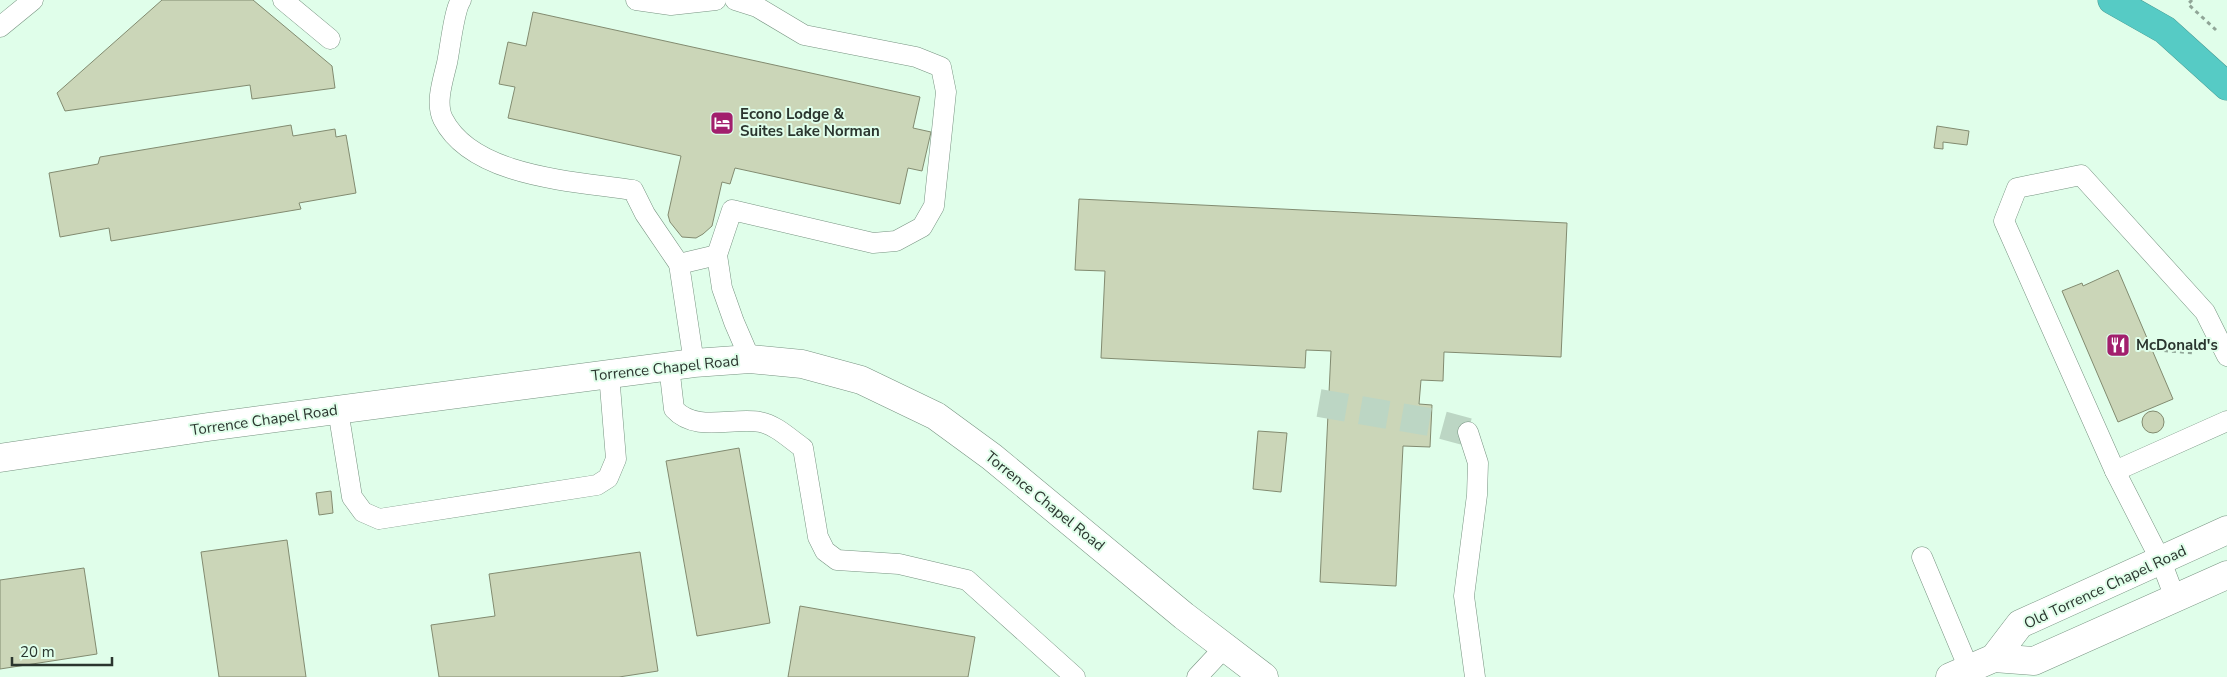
<svg xmlns="http://www.w3.org/2000/svg" width="2227" height="677" font-family="'Nunito Sans',sans-serif">
<style>
.building{fill:#cbd6b8;stroke:#828b70}
.lines{fill:none;stroke-linecap:round;stroke-linejoin:round}
.street-tunnel{stroke:#bcd6c4;stroke-width:28;stroke-dasharray:28 14;stroke-linecap:butt}
.lane-casing{stroke:#779381;stroke-width:21}
.street-casing{stroke:#779381;stroke-width:29}
.secondary-casing{stroke:#779381;stroke-width:29}
.highway-casing{stroke:#479690;stroke-width:29}
.path{stroke:#90a597;stroke-width:3;stroke-dasharray:4 4;stroke-linecap:butt}
.lane{stroke:#fff;stroke-width:20}
.street{stroke:#fff;stroke-width:28}
.secondary{stroke:#fff;stroke-width:28}
.highway{stroke:#56cbc5;stroke-width:28}
.labels{text-anchor:middle;stroke-width:4;stroke-linejoin:round;paint-order:stroke}
.poi-label{font-size:15px;font-weight:bold;fill:#2a352e;stroke:#e0feea;text-anchor:start}
.street-label{font-size:15px;fill:#2a352e;stroke:#e0feea}
</style>
<rect width="100%" height="100%" fill="#e0feea"/>
<g class="building">
<path d="M162,0h91l79,66 3,22 -83,11 -2,-14 -185,26 -8,-18z"/>
<path d="M533,12l387,85 -7,31 18,4 -9,39 -14,-3 -8,36 -165,-36 -5,16 -8,-2 -10,44 -9,8 -7,4 -14,-1 -12,-15 -2,-7 13,-59 -173,-38 7,-31 -16,-3 9,-42 18,4z"/>
<path d="M291,125l2,11 42,-7 1,8 10,-2 10,58 -57,10 2,6 -190,32 -2,-13 -49,9 -11,-64 49,-9 2,-7z"/>
<path d="M1937,126l32,5 -2,14 -24,-3v7l-9,-1z"/>
<path d="M1079,199l488,24 -6,134 -117,-5 -1,29 -22,-1 -2,24 13,1 -2,42 -27,-1 -7,140 -76,-4 11,-231 -25,-1 -1,18 -204,-10 4,-87 -30,-1z"/>
<path d="M2118,270l55,129 -55,23 -56,-131 20,-8 1,3z"/>
<circle cx="2153" cy="422" r="11"/>
<path d="M1258,431l29,2 -6,59 -28,-3z"/>
<path d="M739,448l31,175 -73,13 -31,-175z"/>
<path d="M331,491l2,22 -14,2 -3,-22z"/>
<path d="M287,540l19,137h-87l-18,-125z"/>
<path d="M640,552l18,119 -39,6h-180l-8,-52 64,-9 -6,-42z"/>
<path d="M84,568l13,86 -97,15v-89z"/>
<path d="M800,606l175,31 -7,40h-180z"/>
</g>
<g class="lines">
<path class="street-tunnel" d="M1319,403l116,20 33,9"/>
<g class="lane-casing">
<g id="lane">
<path d="M283,0l47,39"/>
<path d="M461,0c-7,10 -11,49 -14,63 -4,17 -12,40 -4,56 30,59 133,62 190,71l12,24 34,50 38,-9"/>
<path d="M636,0l35,5 45,-5"/>
<path d="M735,0l22,7 47,28 112,22 25,10 5,25 -12,114 -12,21 -26,14 -23,2 -141,-33 -15,45 5,33 12,34 16,37"/>
<path d="M0,27l33,-27"/>
<path d="M679,264l15,99"/>
<path d="M669,366l5,43c22,24 58,8 86,13 16,3 30,17 43,26l15,89 7,14 12,9 62,4 68,16 108,97"/>
<path d="M338,410l14,87 11,15 16,7 218,-34 11,-7 8,-19 -7,-85"/>
<path d="M1468,432l10,31 -1,32 -13,101 11,81"/>
<path d="M2115,471l112,-50"/>
<path d="M1922,557l47,112"/>
<path d="M2175,598l-14,-37 -46,-90 -111,-250 13,-33 64,-13 124,137 22,44"/>
<path d="M1197,677l28,-30"/>
</g>
</g>
<g class="street-casing">
<g id="street">
<path d="M1994,658l40,3 193,-86"/>
<path d="M1950,677l44,-19 26,-34 207,-94"/>
</g>
</g>
<g class="secondary-casing">
<path id="secondary" d="M0,458l208,-31 486,-64 56,-4 52,5 59,16 75,36 56,41 192,159 80,61"/>
</g>
<g class="highway-casing">
<path id="highway" d="M2112,0l53,30 62,56"/>
</g>
<g class="path">
<path d="M2192,0l-4,4 28,26"/>
<path d="M2156,350l39,3"/>
</g>
<use href="#lane" class="lane"/>
<use href="#street" class="street"/>
<use href="#secondary" class="secondary"/>
<use href="#highway" class="highway"/>
</g>
<defs>
<g id="hotel-square" transform="scale(1.25)"><rect x="-9" y="-9" width="18" height="18" rx="4" fill="#a21f6d" stroke="#e0feea"/><path d="M-6-4.5h1.5V1H6V5H4.5V3h-9V5H-6ZM-4 0a1.8 1.8 0 1 1 3.6 0ZM.5 0V-2.5h3Q6-2.5 6 0Z" fill="#fff"/></g>
<g id="restaurant-square" transform="scale(1.25)"><rect x="-9" y="-9" width="18" height="18" rx="4" fill="#a21f6d" stroke="#e0feea"/><path d="M-5-6h1v4h1v-4h1v4h1v-4h1v5L-1.5 .5V6h-2V.5L-5-1ZM5-6V6H3V1.5H1.5Q1.5-4 5-6Z" fill="#fff"/></g>
</defs>
<g fill-rule="evenodd">
<use href="#hotel-square" x="722" y="123"/>
<use href="#restaurant-square" x="2118" y="345"/>
</g>
<g class="labels">
<g class="poi-label">
<text x="740" y="119">Econo Lodge &amp;<tspan x="740" dy="17">Suites Lake Norman</tspan></text>
<text x="2136" y="350">McDonald's</text>
</g>
<g class="street-label">
<text transform="translate(665 368) rotate(-6)" y="5">Torrence Chapel Road</text>
<text transform="translate(264 420) rotate(-8)" y="5">Torrence Chapel Road</text>
<text transform="translate(1045 501) rotate(39)" y="5">Torrence Chapel Road</text>
<text transform="translate(2105 587) rotate(-25)" y="5">Old Torrence Chapel Road</text>
</g>
</g>
<path d="M12 657v8h100v-8" fill="none" stroke="#2a352e" stroke-width="2.5"/>
<text x="20" y="657" font-size="15" fill="#2a352e" stroke="#e0feea" stroke-width="4" paint-order="stroke">20 m</text>
</svg>
